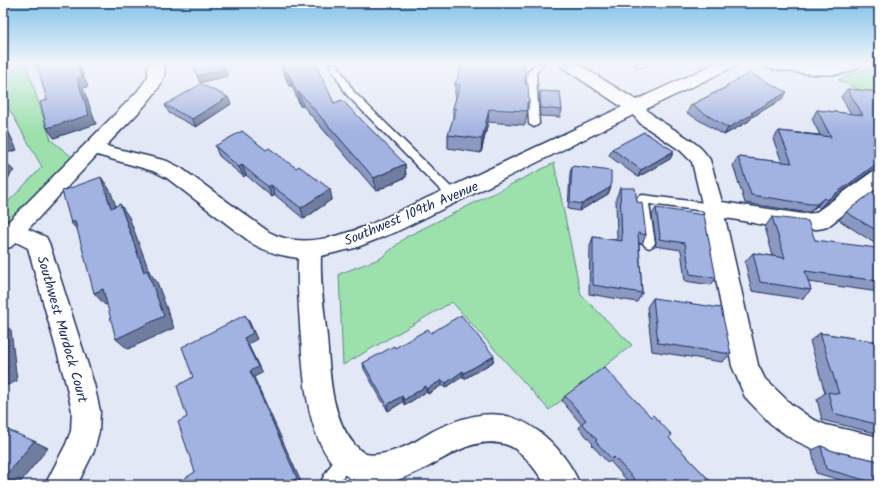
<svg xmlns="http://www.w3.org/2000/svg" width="882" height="488" font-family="Kalam,sans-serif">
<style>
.green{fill:#9ce0ac;stroke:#5c8885}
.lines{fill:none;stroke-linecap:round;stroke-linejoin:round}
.lane-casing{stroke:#1b2f5e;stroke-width:3}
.street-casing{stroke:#1b2f5e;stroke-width:3}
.lane{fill:#fff;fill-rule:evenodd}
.street{fill:#fff;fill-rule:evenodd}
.wall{fill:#8b99c2;stroke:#1b2f5e}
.shaded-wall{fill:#717d9e;stroke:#1b2f5e}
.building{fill:#a2b2e1;stroke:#1b2f5e}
.labels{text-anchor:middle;stroke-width:4;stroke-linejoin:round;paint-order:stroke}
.street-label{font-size:14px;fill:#1b2f5e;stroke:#fff}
</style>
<rect width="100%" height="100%" fill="#e3e8f6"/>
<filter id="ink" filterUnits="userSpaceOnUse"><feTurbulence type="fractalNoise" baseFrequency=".025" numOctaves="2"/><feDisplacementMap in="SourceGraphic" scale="8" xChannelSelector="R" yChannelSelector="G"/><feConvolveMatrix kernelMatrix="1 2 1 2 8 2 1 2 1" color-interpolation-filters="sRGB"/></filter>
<g filter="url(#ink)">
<g class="green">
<path d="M3,64h23l25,76 21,17 -69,78v-28l39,-40 -39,-69z"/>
<path d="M879,64v35l-41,-19z"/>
<path d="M554,163l27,132 51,50 -83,65 -97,-108 -109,63 -4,-91 42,-16 25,-21z"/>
</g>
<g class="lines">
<g class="lane-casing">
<g id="lane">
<path d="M329,64h8l17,28 103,101 2,3 -2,3h-8l-102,-104z"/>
<path d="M535,64h9l-8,9 3,51 -5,3 -5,-3 -2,-46 1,-6z"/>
<path d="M635,64h11l-1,2 -6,1z"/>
<path d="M643,195l70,9 4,1 2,3 -2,3 -4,1 -64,-8 6,39 -2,3 -4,2 -4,-2 -2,-3 -6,-44 2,-3z"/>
<path d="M347,450l6,2 2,6 -17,27h-18c4,-11 16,-30 27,-35z"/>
</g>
</g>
<g class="street-casing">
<g id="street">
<path d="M148,64h16c1,4 1,8 0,12 -6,21 -43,53 -58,70l61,15 14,7 88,64c31,17 69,5 100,-7l253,-118 -60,-40 -3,-3h19l58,36 78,-36h24l-3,3 -6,2 -83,40c19,20 50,27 64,51l12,42 81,12 12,-1 57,-41 7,-2v17l-52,40c-27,8 -73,-5 -102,-9l33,147 7,14 26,25 21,15 14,6 53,12v30l-55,-13 -32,-15 -21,-15 -26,-27 -13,-31 -29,-158 -11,-46 -12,-12 -39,-26 -8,-9 -235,116 -43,17 -34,8c-1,27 3,54 6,81 3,36 3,78 27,107 3,3 7,8 12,10 9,2 21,-1 30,-4 13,-4 25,-12 37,-19 37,-18 70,-26 105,0 18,13 34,34 42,54h-34c-10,-14 -24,-37 -42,-41 -29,-7 -52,10 -76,23 -12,6 -24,11 -36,15 -12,4 -24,3 -36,-1 -48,-21 -52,-97 -55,-142 -2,-27 -4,-54 -3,-81 -16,-2 -31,-6 -45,-14l-86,-66 -14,-7 -56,-16 -69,74 18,8 3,6 45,141 6,27 -1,20 -5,20 -17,34h-32l21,-41 5,-13 1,-20 -6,-27 -38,-136 -12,-6 -5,5 -8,2v-22l134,-135 11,-15z"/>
<path d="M764,64h38l21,2 38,-2c-14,19 -69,7 -89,5l-5,-2z"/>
</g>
</g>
<use href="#lane" class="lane"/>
<use href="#street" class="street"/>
</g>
<g class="wall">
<path d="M280,64h33l21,39 71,61 1,13 -30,14 -73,-85h-3l-8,-20h-3z"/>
<path d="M455,84h70l4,18 -4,23 -37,-3 -7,31 -33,-5v-13l5,-14v-13l3,-10 -1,-1z"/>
<path d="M727,85l55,14 -30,18 -3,4 -25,14 -37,-22 4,-8 35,-18z"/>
<path d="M847,89l32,3 -8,79 -51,37 -3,-2 -7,6h-7l-58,-9 -12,-38 5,-8 44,5 -9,-23 6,-8 41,4 -8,-16 5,-9 34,4 -10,-17z"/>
<path d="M540,91l22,19 -2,7 -20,-1 -1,-18z"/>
<path d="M231,104l-35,23 -27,-14 -4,-8z"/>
<path d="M215,146l117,53 -28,20 -29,-24 -3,2 -26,-22 -2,2 -25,-21z"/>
<path d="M612,149l62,2 -4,8 -32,18 -29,-21z"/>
<path d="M572,166l39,21 -3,7 -29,17 -11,-2 2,-36z"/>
<path d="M879,187v59l-40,-26 7,-8z"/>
<path d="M620,188l17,14 9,33 -4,9 -3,-1 3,50 -5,9 -48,-8 1,-48 3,-9 24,3 -1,-42z"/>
<path d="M656,208l60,70 -5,7 -26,-4 -4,-31 -26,-4 1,-3 -4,-28z"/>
<path d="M772,217l43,23 64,12v40l-71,-10 3,8 -9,9 -50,-8 -7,-29 8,-9 20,3 -8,-29z"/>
<path d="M653,298l78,56 -9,8 -70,-11 -5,-44z"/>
<path d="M431,333l63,23 -1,6 -29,17 -2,-2 -17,11 -3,-3 -14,9 -2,-2 -21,13 -2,-3 -15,9 -24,-42 -1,-6z"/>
<path d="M820,333l59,9v92l-57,-14 -5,-21 8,-6 -15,-52z"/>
<path d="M565,396l104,42 45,47h-83l-21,-24 -2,2 -16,-18 1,-1 -14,-16 2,-4 -19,-23z"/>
<path d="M821,446l12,5 46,10v24h-21l-42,-12 -4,-23z"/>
</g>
<g class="shaded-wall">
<path d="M34,64h5v7z"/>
<path d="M77,64h2l9,23 -5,1 13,36 -42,14 -7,-10 30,-50z"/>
<path d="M225,69l3,7 -28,7 -3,-7z"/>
<path d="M288,72l4,14h-3l-4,-13z"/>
<path d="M299,92l4,14h-3l-3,-13z"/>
<path d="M787,92l-5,7 -30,18 -3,4 -25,14 4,-7 23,-15z"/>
<path d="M228,97l3,7 -35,23 -4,-8z"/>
<path d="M489,109l-1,13 -7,31 1,-14z"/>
<path d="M3,120l14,30 -14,4z"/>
<path d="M674,151l-4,8 -32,18 3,-7z"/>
<path d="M3,159l11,12 -4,3 1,1 -8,9z"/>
<path d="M879,162v7l-8,2 -51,37 7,-8z"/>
<path d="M405,164l1,13 -30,14 -2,-13z"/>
<path d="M242,165l4,10 -2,2 -5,-10z"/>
<path d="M101,177l9,13 11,30 -10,-12z"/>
<path d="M271,185l4,10 -3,2 -4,-10z"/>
<path d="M611,187l-3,7 -29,17 3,-7z"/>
<path d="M330,189l2,10 -28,20 -3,-11z"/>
<path d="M824,198l-7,8 -7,6 7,-8z"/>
<path d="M120,204l9,13 21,56 7,9 17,46 -46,21 -12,-10 28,-67z"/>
<path d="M75,221l7,14 -11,-12z"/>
<path d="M103,289l11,12 -9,4 -11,-12z"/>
<path d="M245,315l4,6 8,18 -9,5 14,29 -8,4 47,105 -5,3h-10l-36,-114 -6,-33z"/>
<path d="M3,324l8,6 6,51 -14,6z"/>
<path d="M494,356l-1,6 -29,17v-6z"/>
<path d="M463,371l-1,6 -17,11 1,-5z"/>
<path d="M442,380v5l-14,9 -1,-5z"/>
<path d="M426,386v6l-21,13 -1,-5z"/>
<path d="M402,396l1,6 -15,9 -1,-6z"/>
<path d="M34,441l14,7 -30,37h-15v-6z"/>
</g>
<g class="building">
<path d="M37,64h40l5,13 -5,1 12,37 -42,13 -7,-26 7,-2z"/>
<path d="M192,64h31l2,5 -28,7z"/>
<path d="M282,64h31l1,2 2,-1 18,38 8,-3 63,64 -31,14 -75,-86 -2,1 -9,-21 -3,1z"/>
<path d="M462,64h63v20h3l1,18h-2v9l-38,-2 -7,30 -34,-4 8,-26 -3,-1 7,-23 -5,-1z"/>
<path d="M750,73l37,19 -36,21 2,1 -25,14 -37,-23 38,-19 -2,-1z"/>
<path d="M201,84l27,13 -36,22 -27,-14z"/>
<path d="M847,89l32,3v70l-52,38 -3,-2 -7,6h-7l-59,-9 -13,-38 54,6 -13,-32 52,6 -14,-27 46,5z"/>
<path d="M540,91l20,1 2,18 -21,-2z"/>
<path d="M242,131l24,19 3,-2 27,20 3,-2 31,23 -29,19 -30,-23 -3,2 -26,-22 -3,2 -24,-21z"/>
<path d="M644,132l30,19 -33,19 -29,-21z"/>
<path d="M572,166l39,5v16l-29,17 -12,-2z"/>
<path d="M101,177l10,31 9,-4 24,68 3,-2 17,46 -48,23 -13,-50 -9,4 -19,-72 -4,2 -9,-32z"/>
<path d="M879,187v45l-33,-20z"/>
<path d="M620,188h15l2,14 5,1 4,32 -8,-2 4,60 -49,-8v-48l29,4z"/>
<path d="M656,208l48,7 12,63 -26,-4 -5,-31 -26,-4 1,-3z"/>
<path d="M772,217l36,4 7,19 62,8 2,4v29l-74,-10 6,19 -51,-8 -7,-29 32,5z"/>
<path d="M653,298l68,10 10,46 -73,-11z"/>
<path d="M245,315l8,18 -9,5 14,29 -8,4 47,107 -11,7h-112l21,-13 -17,-50 9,-5 -10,-31 16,-9 -11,-30z"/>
<path d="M461,315l33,41 -30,17 -1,-2 -17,12 -4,-3 -15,9 -1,-3 -22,14 -2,-4 -15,9 -24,-42 31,-17 1,2 33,-19 3,4z"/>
<path d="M820,333l59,9v83l-46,-12 -5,-21 11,2z"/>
<path d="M3,334l4,41 -4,2z"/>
<path d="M604,367l47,50 2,-2 19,20 -3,3 45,47h-81l4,-3 -23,-25 -2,2 -17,-18 2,-1 -15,-17 4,-3 -21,-24z"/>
<path d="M3,428l31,13 -31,38z"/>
<path d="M821,446l12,5 46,10v23l-53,-15z"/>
<path d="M505,483l1,2h-5z"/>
</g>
</g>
<linearGradient id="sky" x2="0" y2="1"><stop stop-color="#81c2e7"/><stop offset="0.48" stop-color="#f2f5fb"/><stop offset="1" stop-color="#f2f5fb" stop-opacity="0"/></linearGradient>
<rect width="882" height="132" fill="url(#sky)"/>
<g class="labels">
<g class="street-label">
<text transform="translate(411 213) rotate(-23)" y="5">Southwest 109th Avenue</text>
<text transform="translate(63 329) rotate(74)" y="5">Southwest Murdock Court</text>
</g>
</g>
<rect width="882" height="488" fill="none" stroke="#fff" stroke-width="16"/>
<rect x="8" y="8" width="866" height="472" fill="none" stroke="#1b2f5e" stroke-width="1.5" filter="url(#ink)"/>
</svg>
